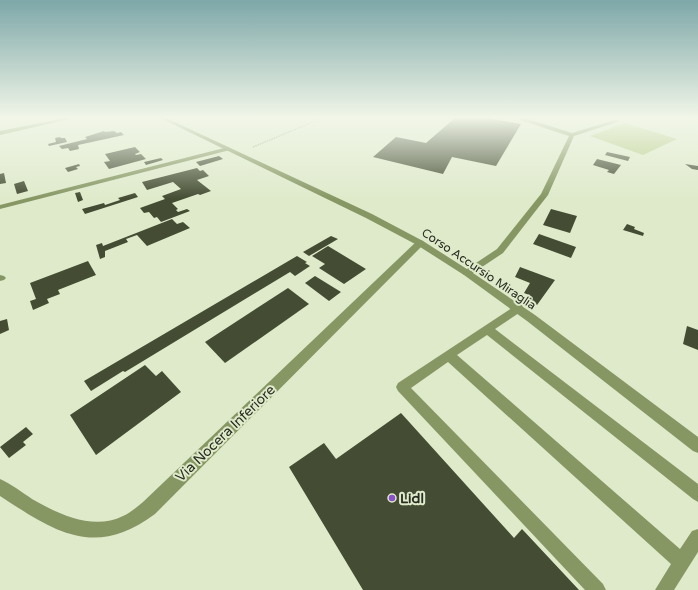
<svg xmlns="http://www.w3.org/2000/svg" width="698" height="590" font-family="'Varela Round',sans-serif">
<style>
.green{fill:#b4cb83}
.building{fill:#444d33}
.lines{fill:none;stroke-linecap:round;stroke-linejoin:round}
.path{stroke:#a4ad94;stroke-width:1.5;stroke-dasharray:1.5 1;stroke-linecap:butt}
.service{fill:#869763;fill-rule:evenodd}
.minor{fill:#869763;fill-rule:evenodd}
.tertiary{fill:#869763;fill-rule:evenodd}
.poi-dot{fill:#8a51c9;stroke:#dfeacb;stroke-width:1.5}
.labels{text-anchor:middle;stroke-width:4;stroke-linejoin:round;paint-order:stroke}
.street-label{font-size:12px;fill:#292d21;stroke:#dfeacb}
.near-street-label{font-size:14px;fill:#292d21;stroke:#dfeacb}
.near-poi-label{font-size:14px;font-weight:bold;fill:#292d21;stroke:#dfeacb;text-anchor:start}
</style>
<rect width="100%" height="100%" fill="#dfeacb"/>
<path class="green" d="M625,123l52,16 -34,16 -53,-19z"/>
<g class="building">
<path d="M456,117h26l39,7 -25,42 -44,-9 -9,17 -70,-17 23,-20 30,6z"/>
<path d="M104,131l1,1 9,-1 3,2 4,-1 3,3 -46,10 1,4 -9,2 -2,-3 -6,1 -3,-3 28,-7 -2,-2z"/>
<path d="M60,137l1,1h4l2,4 -18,4 -1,-2 8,-2 -1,-4z"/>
<path d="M135,147l5,5 -5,2 1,1 5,-1 5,5 -37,10 -5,-7 6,-1 -5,-7z"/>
<path d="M607,152l23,5 -2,4 -23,-6z"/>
<path d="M219,156l4,3 -23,7 -4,-4z"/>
<path d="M161,158l2,2 -17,5 -2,-3z"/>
<path d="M597,159l24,6 -7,9 -7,-2 2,-2 -16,-5z"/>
<path d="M79,164l1,2 -4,1 2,2 -10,3 -3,-4z"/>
<path d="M685,164l13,2v4l-6,-1z"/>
<path d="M197,168l3,3 3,-1 6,6 -12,4 14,11 -11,4 -2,-1 -26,9 6,6 -2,1 2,2 9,-3 3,2 -29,11 -4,-5 -3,1 -5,-6 -5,1 -4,-5 25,-9 -3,-3 19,-7 -8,-7 -26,8 -5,-8z"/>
<path d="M4,173l2,10 -6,1v-10z"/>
<path d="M24,181l4,10 -11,3 -3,-10z"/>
<path d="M80,192l3,8 -5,2 -3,-9z"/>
<path d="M135,193l3,4 -53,17 -3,-5 22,-6 1,2 15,-5 -2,-2z"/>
<path d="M551,209l26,7 -7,17 -27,-8z"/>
<path d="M172,219l5,5 6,-2 7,6 -43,18 -10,-11 -11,4 2,3 -23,9v6l-5,2 -4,-14 6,-2 1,3z"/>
<path d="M627,224l8,3 -1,2 10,4 -1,3 -20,-6z"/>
<path d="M539,234l37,13 -5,11 -38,-14z"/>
<path d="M331,236l7,3 -29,17 -6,-4z"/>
<path d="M328,246l38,23 -22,15 -25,-16 6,-4 -13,-8z"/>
<path d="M297,256l10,6 -2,1 5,3 -15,10 -5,-4 -165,100 -2,-1 -32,20 -7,-10z"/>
<path d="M88,261l8,14 -38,15 2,4 -13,5 2,4 -16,7 -3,-9 6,-2 -6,-16z"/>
<path d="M520,267l35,13 -18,25 -10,-6 2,-4 -5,-2 6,-10 -15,-6z"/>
<path d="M315,276l26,16 -12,9 -24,-18z"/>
<path d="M288,288l21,16 -84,59 -20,-21z"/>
<path d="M7,319l2,11 -9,4v-13z"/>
<path d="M687,326l11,4v20l-15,-6z"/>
<path d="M145,365l11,11 6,-5 19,21 -85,63 -26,-40z"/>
<path d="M401,413l113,125 8,-9 57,61h-216l-74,-123 35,-24 12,16z"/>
<path d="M26,427l7,7 -10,8 3,3 -17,13 -9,-11z"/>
</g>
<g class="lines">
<path class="path" d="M253,147l72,-30"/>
<g class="service">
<path d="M70,117h9l-79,18v-4z"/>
<path d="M520,117h4l1,1 47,15 43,-13 5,1 -46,15 -26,59 -45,58 -33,22h-6l-2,-2 2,-2 33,-22 44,-55 28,-58 -49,-16z"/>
<path d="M518,304l4,1 1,3 -1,3 -27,18 203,155v18l-5,-3 -206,-164 -30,20 223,194 12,-18 6,-2v23l-24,38h-19l16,-26 -223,-202 -37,26 192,196 3,6h-21l-187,-199 -2,-4 2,-4z"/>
</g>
<g class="minor">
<path d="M228,147l3,2 -1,1 -230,59v-4z"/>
<path d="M420,240l3,1 1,2 -1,2 -268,269c-60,45 -100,18 -155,-18v-17c11,5 22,13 32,20 26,15 61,32 91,17 7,-3 14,-9 20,-14l274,-261z"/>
<path d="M0,275l4,1 2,2 -2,2 -4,1z"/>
</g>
<path class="tertiary" d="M158,117h6l208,97 51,27 47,30 65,44 163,122v16l-5,-2 -166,-130 -63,-46 -47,-30 -51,-27z"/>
</g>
<linearGradient id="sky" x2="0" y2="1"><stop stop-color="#7da7a8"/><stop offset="0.59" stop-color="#f1f6e8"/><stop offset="1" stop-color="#f1f6e8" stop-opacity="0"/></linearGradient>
<rect width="698" height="199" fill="url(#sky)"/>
<circle class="poi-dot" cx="392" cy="498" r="4"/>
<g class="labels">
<g class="street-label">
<text transform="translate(479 269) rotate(34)" y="4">Corso Accursio Miraglia</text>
</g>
<g class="near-street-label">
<text transform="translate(225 433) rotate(-44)" y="5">Via Nocera Inferiore</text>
</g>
<g class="near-poi-label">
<text x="400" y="503">Lidl</text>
</g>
</g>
</svg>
